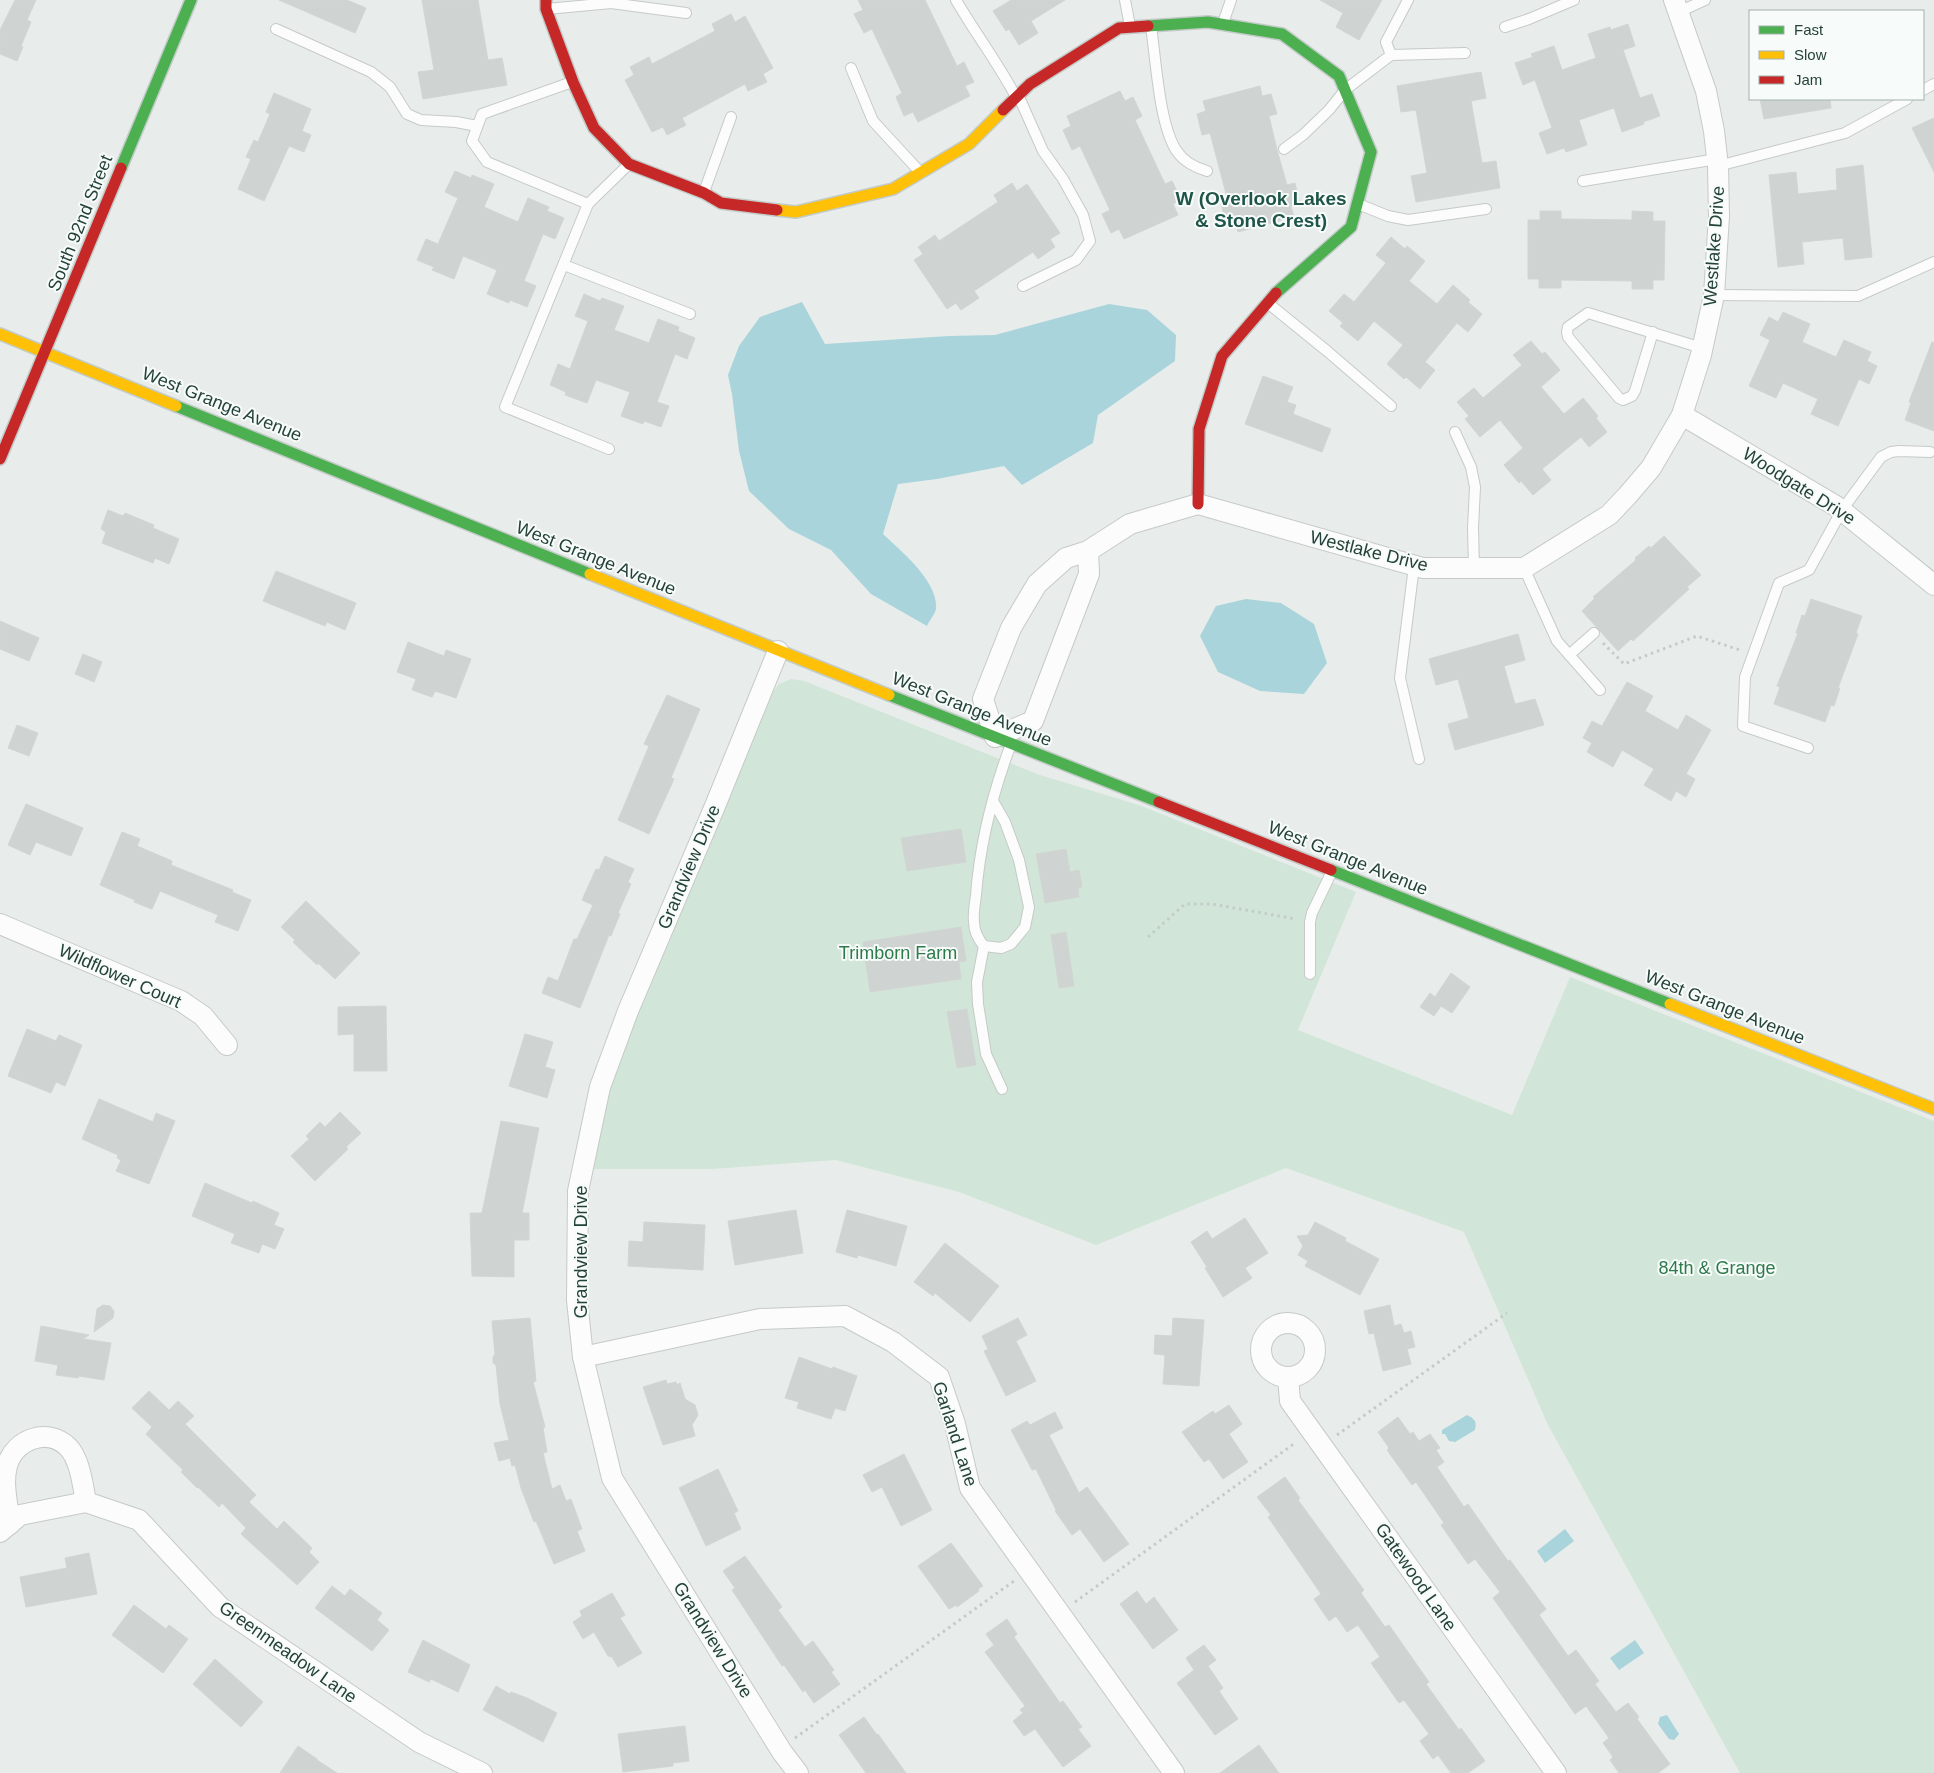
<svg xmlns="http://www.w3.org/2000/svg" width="1934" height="1773" font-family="Helvetica,sans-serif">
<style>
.green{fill:#d1e6d8}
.water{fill:#a9d4db}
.building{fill:#cfd4d2;stroke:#d1d6d4}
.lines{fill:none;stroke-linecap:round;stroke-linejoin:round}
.lane-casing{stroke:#c5cac8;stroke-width:12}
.street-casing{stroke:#c5cac8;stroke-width:22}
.fast-casing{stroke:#c3cbc8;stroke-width:14}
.slow-casing{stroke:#c3cbc8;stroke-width:14}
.jam-casing{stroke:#c3cbc8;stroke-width:14}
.path{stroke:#c3ccca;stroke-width:3;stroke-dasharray:2.5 4;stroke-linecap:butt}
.lane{stroke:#fcfcfc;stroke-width:10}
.street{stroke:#fcfcfc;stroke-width:20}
.fast{stroke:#4caf50;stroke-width:11}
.slow{stroke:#ffc107;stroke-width:11}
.jam{stroke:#c62828;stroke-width:11}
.labels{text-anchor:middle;stroke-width:4;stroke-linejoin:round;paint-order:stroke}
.street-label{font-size:18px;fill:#24423a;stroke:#f7fbf9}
.park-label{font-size:18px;fill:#2d7a4b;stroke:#f7fbf9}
.neighbourhood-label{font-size:19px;font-weight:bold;fill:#1f5548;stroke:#f7fbf9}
</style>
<rect width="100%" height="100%" fill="#e8edeb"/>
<path class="green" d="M791,679l13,2 236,94 99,30 217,87 -58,138 214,85 58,-138 364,144v652h-194l-193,-350 -83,-191 -178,-64 -190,77 -137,-53 -123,-32 -124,9h-121c12,-78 45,-152 76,-225 35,-84 70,-168 105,-251l7,-9z"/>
<g class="water">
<path d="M802,302l23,42 124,-8 46,-1 114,-31 38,6 29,25 -1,26 -77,54 -5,28 -71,42 -18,-19 -67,13 -39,5 -15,50c18,17 56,48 53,75 -1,5 -7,12 -9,17l-56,-32 -40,-44 -42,-21 -40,-38 -10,-40 -7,-57 -4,-19 11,-29 21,-29z"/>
<path d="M1246,599l35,4 33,21 13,39 -23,31 -44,-3 -42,-19 -18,-36 16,-30z"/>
<path d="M1467,1415c8,4 10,6 8,15l-20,12 -6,-1 -4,-7h-3v-4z"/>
<path d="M1565,1529l9,12 -29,22 -8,-12z"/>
<path d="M1635,1640l9,13 -25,17 -9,-12z"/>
<path d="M1667,1715l12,19 -5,6 -5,-1 -11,-15 2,-7z"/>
</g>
<g class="building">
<path d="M15,0h21l-9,20 4,2 -10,24 2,1 -6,14 -17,-7v-24z"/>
<path d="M279,0h68l19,8 -11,25z"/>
<path d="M422,0h56l10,60 14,-2 5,27 -84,14 -5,-27 16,-2z"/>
<path d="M858,0h67l32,66 7,-4 10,20 -9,4 5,10 -52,26 -5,-10 -9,4 -8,-19 6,-4 -30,-64 -8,4 -10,-19 9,-4z"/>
<path d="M1011,0h54l-34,21 7,12 -19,12 -10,-16 -3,2 -13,-20z"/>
<path d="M1320,0h62l-23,40 -23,-13 7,-14z"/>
<path d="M731,14l4,8 10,-6 28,52 -10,6 4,8 -19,9 -3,-7 -63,34 4,7 -19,10 -4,-8 -11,5 -27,-52 9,-5 -4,-8 19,-10 3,7 63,-33 -3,-7z"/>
<path d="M1628,24l7,22 -12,4 17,48 12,-4 8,22 -17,6 1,2 -22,8 -8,-24 -35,12 8,25 -21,7 -2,-4 -17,6 -8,-21 13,-5 -17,-48 -12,5 -8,-22 18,-6 -2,-3 23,-8 8,24 34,-12 -8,-24 22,-7 1,3z"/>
<path d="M1481,72l5,26 -15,3 11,62 14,-2 4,27 -84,14 -5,-26 16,-3 -11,-63 -15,2 -4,-26z"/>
<path d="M1260,86l2,10 9,-2 6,20 -8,2 8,34 10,35 8,-2 5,21 -9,2 3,11 -56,15 -3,-11 -9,3 -5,-21 7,-2 -18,-68 -8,2 -5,-21 9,-3 -3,-10z"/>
<path d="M1120,91l5,10 8,-4 9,19 -7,4 30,64 7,-3 9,19 -8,4 5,11 -54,24 -5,-10 -8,4 -9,-19 8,-4 -30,-64 -8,4 -9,-20 8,-4 -4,-10z"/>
<path d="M274,93l37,16 -9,22 9,4 -7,17 -15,-6 -25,55 -26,-12 13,-30 -5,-2 8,-17 4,2 12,-28 -4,-2z"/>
<path d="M1760,99h70l1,9 -67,11z"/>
<path d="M1934,118v54l-22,-44z"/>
<path d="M1863,165l9,92 -27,3 -2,-22 -41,4 2,22 -26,3 -9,-92 27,-3 2,22 39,-4 -1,-21z"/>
<path d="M455,171l16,7 1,-3 22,9 -10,23 34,15 10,-24 21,9 -2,4 17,7 -9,21 -12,-5 -19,47 12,5 -9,21 -17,-7 -1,3 -22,-9 10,-24 -34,-14 -9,23 -22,-9 2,-3 -17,-7 9,-21 12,5 20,-46 -13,-6z"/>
<path d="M1012,183l5,8 10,-7 33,49 -10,6 5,8 -17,12 -5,-7 -59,39 5,7 -18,12 -5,-7 -9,6 -33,-49 9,-6 -5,-7 17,-12 4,6 59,-39 -4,-7z"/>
<path d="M1540,211h21v8l71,1v-9l21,1v9h12l-1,59h-11v9h-21v-8l-71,-1v8h-22v-9h-11v-59h12z"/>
<path d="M1391,237l14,12 2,-3 18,15 -16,20 28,23 16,-19 17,15 -2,2 14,12 -14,18 -11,-9 -32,39 10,8 -15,19 -14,-12 -2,2 -17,-15 16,-19 -29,-24 -16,20 -18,-15 3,-3 -14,-12 15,-17 10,8 32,-39 -10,-8z"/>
<path d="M584,294l16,7 2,-3 22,8 -10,24 35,13 9,-24 21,8 -1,4 17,7 -8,21 -12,-5 -18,48 12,4 -8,21 -17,-6 -1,3 -22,-8 9,-24 -34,-12 -9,23 -22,-8 1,-3 -16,-7 8,-21 12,5 18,-48 -13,-5z"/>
<path d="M1783,312l27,12 -8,18 34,15 8,-17 27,12 -4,9 10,5 -8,18 -10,-5 -21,47 -27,-12 7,-15 -35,-16 -7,15 -27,-12 21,-46 -10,-5 9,-18 9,5z"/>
<path d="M1531,341l11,13 3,-2 15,18 -19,17 23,27 19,-16 15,18 -2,2 11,14 -18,15 -8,-10 -39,32 9,11 -18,15 -12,-14 -2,2 -15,-18 19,-17 -23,-28 -20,17 -15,-18 4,-3 -12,-14 17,-14 9,10 39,-33 -9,-10z"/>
<path d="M1932,342h2v89l-29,-11 6,-17 -2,-1z"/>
<path d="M1263,376l30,11 -6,15 9,3 -3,9 38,15 -9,23 -77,-28z"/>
<path d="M108,510l15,6 2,-3 29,12 -1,3 26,11 -10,25 -14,-6 -2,5 -51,-20 4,-11 -5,-3z"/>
<path d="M1664,536l37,39 -14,12 2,2 -56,52 -2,-2 -13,12 -36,-40 13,-13 -2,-1 43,-37 -1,-2 14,-12 2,2z"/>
<path d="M276,571l80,32 -11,27 -18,-8 -2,4 -62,-25z"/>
<path d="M1811,599l51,17 -6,17 2,1 -20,54h2l-6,18 -3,-1 -6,17 -51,-18 6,-17 -3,-1 21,-53h-2l6,-18 3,1z"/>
<path d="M0,621l39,17 -10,23 -29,-12z"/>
<path d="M1518,634l7,26 -21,6 11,38 20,-5 9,26 -89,25 -7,-26 21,-6 -11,-39 -22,6 -7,-26z"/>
<path d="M408,642l36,14 2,-6 25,9 -15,39 -21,-7 -3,6 -20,-7 4,-11 -19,-7z"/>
<path d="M83,654l19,8 -8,20 -19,-8z"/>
<path d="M1627,682l26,14 -8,15 33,19 8,-15 25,15 -25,44 9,5 -9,18 -10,-6 -5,10 -27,-16 10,-16 -32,-19 -9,17 -26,-15 5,-9 -9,-5 9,-17 10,5z"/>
<path d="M667,695l33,14 -29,69 3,1 -25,55 -31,-14 31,-74 -5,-2z"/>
<path d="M17,725l21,8 -9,23 -21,-8z"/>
<path d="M26,804l57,24 -12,28 -35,-14 -6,13 -22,-10z"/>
<path d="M961,829l5,33 -59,9 -6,-33z"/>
<path d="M122,832l18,7 -3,7 35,15 -1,4 62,25 -1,2 19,8 -13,31 -23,-9 3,-7 -58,-24 -8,18 -18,-7 1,-2 -35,-15z"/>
<path d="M1066,849l4,23 9,-2 3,17 -4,1 1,9 -34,6 -9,-49z"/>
<path d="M605,856l29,13 -6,13 3,2 -13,29 2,1 -9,22 -2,-1 -29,73 -38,-15 6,-16 10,4 16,-42h3l16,-34 -11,-5 14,-31 3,1z"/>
<path d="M306,901l54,52 -25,26 -17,-16 -1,2 -24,-23 2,-2 -14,-13z"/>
<path d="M961,927l5,34 -7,1 2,17 -91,13 -7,-50z"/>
<path d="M1066,932l8,54 -15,2 -8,-53z"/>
<path d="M1451,973l19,14 -18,26 -11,-7 -7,10 -14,-9 10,-14 5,4z"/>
<path d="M386,1006l1,65h-33v-37l-16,1v-28z"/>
<path d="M967,1009l9,56 -19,3 -10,-56z"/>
<path d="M27,1029l29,12 3,-6 23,10 -17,41 -9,-4 -5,11 -43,-17z"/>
<path d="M525,1034l28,8 -8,25 10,3 -8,28 -38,-12z"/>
<path d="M99,1099l54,23 3,-9 19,8 -26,63 -33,-13 5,-11 -4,-2 1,-3 -36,-16z"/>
<path d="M340,1112l21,21 -15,14 2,2 -33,32 -24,-25 18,-17 -3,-3 14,-14 5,5z"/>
<path d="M501,1121l38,7 -17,85h7v27h-15v37l-42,-1 -2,-63h12z"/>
<path d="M205,1183l47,20 1,-2 26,12 -5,12 10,4 -9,20 -13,-5 -3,9 -28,-10 4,-9 -43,-18z"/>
<path d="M796,1210l7,43 -68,12 -7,-44z"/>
<path d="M847,1210l60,16 -11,40 -38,-11 -1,3 -21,-6z"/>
<path d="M1245,1218l23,35 -23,15 7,10 -29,19 -18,-29 2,-1 -16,-25 16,-11 5,8z"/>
<path d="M644,1222l61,3 -2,45 -75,-4 1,-25 14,1z"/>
<path d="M1315,1222l31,16 -1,3 34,18 -19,36 -55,-29 3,-5 -10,-6 5,-9 -6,-10 11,-1z"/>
<path d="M945,1243l54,43 -29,36 -35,-29 -2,3 -19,-14z"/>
<path d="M103,1305l7,1 4,5 -1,7 -19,14 3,-23z"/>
<path d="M1390,1305l4,21 7,-2 3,9 7,-2 4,16 -8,2 4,15 -28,7 -9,-38 -5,1 -5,-23z"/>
<path d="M530,1318l6,63 -3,1 12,45 -2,1 4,24 -4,1 9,36 8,-4 6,16 5,-2 11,30 -5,2 8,20 -31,13 -18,-43 -2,1 -13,-34 -6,-23 -3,1 -2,-8 -11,3 -5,-18 15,-3 -9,-36 -4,-39 -3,-2v-6l2,-3 -3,-33z"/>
<path d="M1018,1318l9,17 -11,6 20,40 -30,15 -22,-45 4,-2 -6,-13z"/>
<path d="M1173,1318l31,2 -5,66 -36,-2 2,-29 -11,-1 1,-19 17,1z"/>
<path d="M41,1326l48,9 -6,4 28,4 -7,37 -25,-4 -1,2 -22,-3 2,-10 -23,-4z"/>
<path d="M799,1357l33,12 1,-2 24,9 -12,35 -10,-3 -4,11 -34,-11 2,-6 -14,-4z"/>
<path d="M666,1380l1,4 9,-2 1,3 3,-2 5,16 10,6 3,10 -6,10 3,11 -32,9 -20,-58z"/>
<path d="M149,1391l20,19 9,-9 16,15 -9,8 71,71 -7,7 28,27 7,-8 28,27 -3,4 10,10 -22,23 -56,-51 5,-6 -24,-25 -3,4 -21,-20 -1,1 -16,-16 2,-2 -37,-36 6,-7 -20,-19z"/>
<path d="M1229,1405l13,19 -13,10 19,28 -25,17 -14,-20 -5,3 -22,-30 31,-21 2,3z"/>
<path d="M1055,1412l8,16 -14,7 30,58 8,-6 42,57 -25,18 -24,-33 -8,6 -17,-24 1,-1 -20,-41 -4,1 -21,-40 16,-9 3,4z"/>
<path d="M1398,1417l12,17 3,-2 6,9 11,-7 10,14 -4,2 8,12 -7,5 27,40 4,-3 40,57 2,-1 36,49 -7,6 29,41 8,-6 23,31 -4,3 21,28 12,-9 11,14 -2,2 33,45 -12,9h-39l-9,-13 3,-3 -10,-14 6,-5 -23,-32 -11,8 -82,-116 7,-6 -25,-33 -7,5 -27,-39 3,-2 -28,-41 -4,3 -25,-35 2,-2 -11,-16z"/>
<path d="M904,1454l28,56 -31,16 -19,-39 -10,5 -9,-17z"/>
<path d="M718,1469l20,42 -4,2 7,16 -35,17 -27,-58z"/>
<path d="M1285,1477l15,21 -2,2 66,90 -3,3 24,34 4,-2 40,57 -3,2 33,46 2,-2 24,33 -17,12h-17l-13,-18 -5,4 -13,-18 9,-7 -25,-34 -5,3 -28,-40 9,-6 -22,-32 -11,7 -11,-16 -7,5 -15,-22 7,-5 -53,-77 3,-2 -14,-18z"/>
<path d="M951,1543l32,43 -5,3 1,2 -22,16 -1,-2 -7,4 -31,-43z"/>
<path d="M89,1553l8,41 -71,13 -6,-30 47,-9 -2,-10z"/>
<path d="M745,1556l37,51 -4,3 27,37 8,-6 21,29 -3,2 9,12 -26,19 -9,-13 -2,2 -19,-27 -2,1 -50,-76 3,-2 -12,-17z"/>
<path d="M332,1586l13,10 5,-7 32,24 -5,7 12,10 -17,21 -57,-43z"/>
<path d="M1137,1591l9,13 8,-7 24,33 -25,19 -33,-45z"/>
<path d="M612,1593l13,22 -5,3 22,35 -24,14 -6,-10 -4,-1 -14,-24 -11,7 -10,-17 9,-6 -2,-5z"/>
<path d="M134,1605l32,24 3,-4 19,14 -25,34 -51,-38z"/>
<path d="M1007,1619l10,15 -3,3 46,66 3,-2 19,26 -4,2 13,17 -28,21 -28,-38 -11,7 -11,-15 10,-8 -3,-3 5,-4 -40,-54 9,-7 -8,-11z"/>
<path d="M423,1640l47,25 -12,27 -27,-13 -2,3 -21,-10z"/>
<path d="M1204,1645l12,15 -8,6 15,22 -4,3 19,28 -23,16 -38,-52 17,-13 -8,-12z"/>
<path d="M215,1659l48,43 -22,25 -48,-43z"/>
<path d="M496,1686l14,8 1,-2 16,6 30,15 -14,29 -60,-32z"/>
<path d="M864,1717l13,18 1,-1 28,39h-40l-27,-38z"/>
<path d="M685,1726l4,35 -16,2v3l-50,6 -5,-38z"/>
<path d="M1259,1745l20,28h-59z"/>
<path d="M298,1746l19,13v1l20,13h-57z"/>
</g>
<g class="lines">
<g class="lane-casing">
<g id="lane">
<path d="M956,0c19,33 42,63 60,97"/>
<path d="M1125,0l5,26"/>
<path d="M547,9l64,-6 75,10"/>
<path d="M1679,12l26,-12"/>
<path d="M1223,23l8,-23"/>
<path d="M1151,27c5,32 8,96 25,123 7,11 20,18 31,21"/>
<path d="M1505,27l24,-8 45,-19"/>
<path d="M276,29l95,43 19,15 17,27 14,6 35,2 21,4"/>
<path d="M1391,55l-5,-13 22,-42"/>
<path d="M851,68l22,53 47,51"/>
<path d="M572,82l-90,32 -10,27 15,21 101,42 -83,203 104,42"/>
<path d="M1923,90l11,-6"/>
<path d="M1019,97l24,54 20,28 20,36 7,26 -14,19 -53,26"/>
<path d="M1284,149l19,-14 26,-25 16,-20 46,-35 74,-2"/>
<path d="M1718,166l127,-33 62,-34"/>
<path d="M1583,181l134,-22"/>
<path d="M704,192l27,-75"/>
<path d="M588,204l40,-39"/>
<path d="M1358,204l30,12 20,4 78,-11"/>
<path d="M564,265l126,49"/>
<path d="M1714,295l144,1 76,-34"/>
<path d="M1269,304l58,47 64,55"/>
<path d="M1653,332l-18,59 -3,5 -9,4 -4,-2 -51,-61 -1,-5 1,-5 20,-14 114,35"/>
<path d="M1455,432l16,35 4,20 -2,41 1,40"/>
<path d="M1414,566l-14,112 19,81"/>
<path d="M1524,568l33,73 43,49"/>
<path d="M1569,655l25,-22"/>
<path d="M1808,748l-65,-22 2,-49 34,-94 30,-13 33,-60 39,-53 10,-5 8,-1 31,1"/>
<path d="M993,801l12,21 14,38 10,47 -4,20 -14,17 -10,4 -17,-2c-6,-7 -10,-14 -10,-24 -1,-9 1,-19 2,-27 4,-52 17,-103 35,-151"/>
<path d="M984,946l-7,36 1,22 8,50 16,35"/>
<path d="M1310,974v-52l2,-9 20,-42"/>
</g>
</g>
<g class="street-casing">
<g id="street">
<path d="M1682,415l154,91 98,79"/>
<path d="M1088,551l1,23 -56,147 -38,16 -12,-38 28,-71 26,-44 29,-26 22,-7 42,-27 68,-20 225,64h101l85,-53 18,-19 24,-28 31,-53 19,-60 13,-60 5,-79 -1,-50 -4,-35 -8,-40 -32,-91"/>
<path d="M778,651l-63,155 -87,205 -28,76 -22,104 -1,109 6,57 29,121 170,274 16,21"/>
<path d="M0,924l181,77 22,15 24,29"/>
<circle cx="1288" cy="1350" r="27"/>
<path d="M583,1357l177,-38 85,-3 48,26 46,35 16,47 15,64 204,285"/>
<path d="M1288,1377l2,24 266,372"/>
<path d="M10,1524c-2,-19 -8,-40 -3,-58 7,-27 41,-39 61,-19 12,12 15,39 18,55"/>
<path d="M0,1532l20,-17 66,-13 53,18 81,87 199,135 63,31"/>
</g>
</g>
<g class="fast-casing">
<g id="fast">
<path d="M1148,26l60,-4 74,12 57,42 32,76 -20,75 -75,66"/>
<path d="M121,168l70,-168"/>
<path d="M176,406l414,168"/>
<path d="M889,695l270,107"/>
<path d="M1331,870l339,134"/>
</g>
</g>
<g class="slow-casing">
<g id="slow">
<path d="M777,210l19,2 97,-23 76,-45 34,-34"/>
<path d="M0,334l176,72"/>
<path d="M590,574l299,121"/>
<path d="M1670,1004l264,105"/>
</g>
</g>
<g class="jam-casing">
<g id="jam">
<path d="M546,0v9l27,73 21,46 35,36 75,29 17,10 56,7"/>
<path d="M1003,110l27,-26 89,-56 29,-2"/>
<path d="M0,459l121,-291"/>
<path d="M1198,504l1,-75 23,-73 54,-63"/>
<path d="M1159,802l172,68"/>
</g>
</g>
<g class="path">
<path d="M1603,643l21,21 73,-28 43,14"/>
<path d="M1148,937l37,-33h27l84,15"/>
<path d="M1337,1435l170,-122"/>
<path d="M1075,1602l220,-159"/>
<path d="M795,1738l219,-157"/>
</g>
<use href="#lane" class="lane"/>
<use href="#street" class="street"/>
<use href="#fast" class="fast"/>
<use href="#slow" class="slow"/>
<use href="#jam" class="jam"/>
</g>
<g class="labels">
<g class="street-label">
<text transform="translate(80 223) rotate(-68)" y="6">South 92nd Street</text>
<text transform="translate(1714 246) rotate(-86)" y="6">Westlake Drive</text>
<text transform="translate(222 404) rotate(22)" y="6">West Grange Avenue</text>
<text transform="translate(1799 486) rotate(32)" y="6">Woodgate Drive</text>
<text transform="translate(1369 551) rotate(14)" y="6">Westlake Drive</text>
<text transform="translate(596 558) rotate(22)" y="6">West Grange Avenue</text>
<text transform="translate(972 709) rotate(22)" y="6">West Grange Avenue</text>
<text transform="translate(1348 858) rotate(22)" y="6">West Grange Avenue</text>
<text transform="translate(689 867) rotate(-67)" y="6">Grandview Drive</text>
<text transform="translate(120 976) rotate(24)" y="6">Wildflower Court</text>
<text transform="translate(1725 1007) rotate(22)" y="6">West Grange Avenue</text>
<text transform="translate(581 1252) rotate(-90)" y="6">Grandview Drive</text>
<text transform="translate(955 1434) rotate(72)" y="6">Garland Lane</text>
<text transform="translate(1416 1577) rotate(55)" y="6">Gatewood Lane</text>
<text transform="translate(713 1640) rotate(58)" y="6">Grandview Drive</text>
<text transform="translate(288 1652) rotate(35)" y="6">Greenmeadow Lane</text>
</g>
<g class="park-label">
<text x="898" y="959">Trimborn Farm</text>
<text x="1717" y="1274">84th &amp; Grange</text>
</g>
<g class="neighbourhood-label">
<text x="1261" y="205">W (Overlook Lakes<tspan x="1261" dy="22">&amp; Stone Crest)</tspan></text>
</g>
</g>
<rect x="1749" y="10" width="175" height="90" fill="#f7fbf9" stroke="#a3b1ad"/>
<rect x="1759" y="26" width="25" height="8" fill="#4caf50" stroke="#a3b1ad"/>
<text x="1794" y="35" font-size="15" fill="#24423a">Fast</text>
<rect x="1759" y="51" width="25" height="8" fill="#ffc107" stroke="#a3b1ad"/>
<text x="1794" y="60" font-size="15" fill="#24423a">Slow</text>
<rect x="1759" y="76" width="25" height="8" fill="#c62828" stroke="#a3b1ad"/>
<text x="1794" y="85" font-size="15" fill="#24423a">Jam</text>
</svg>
